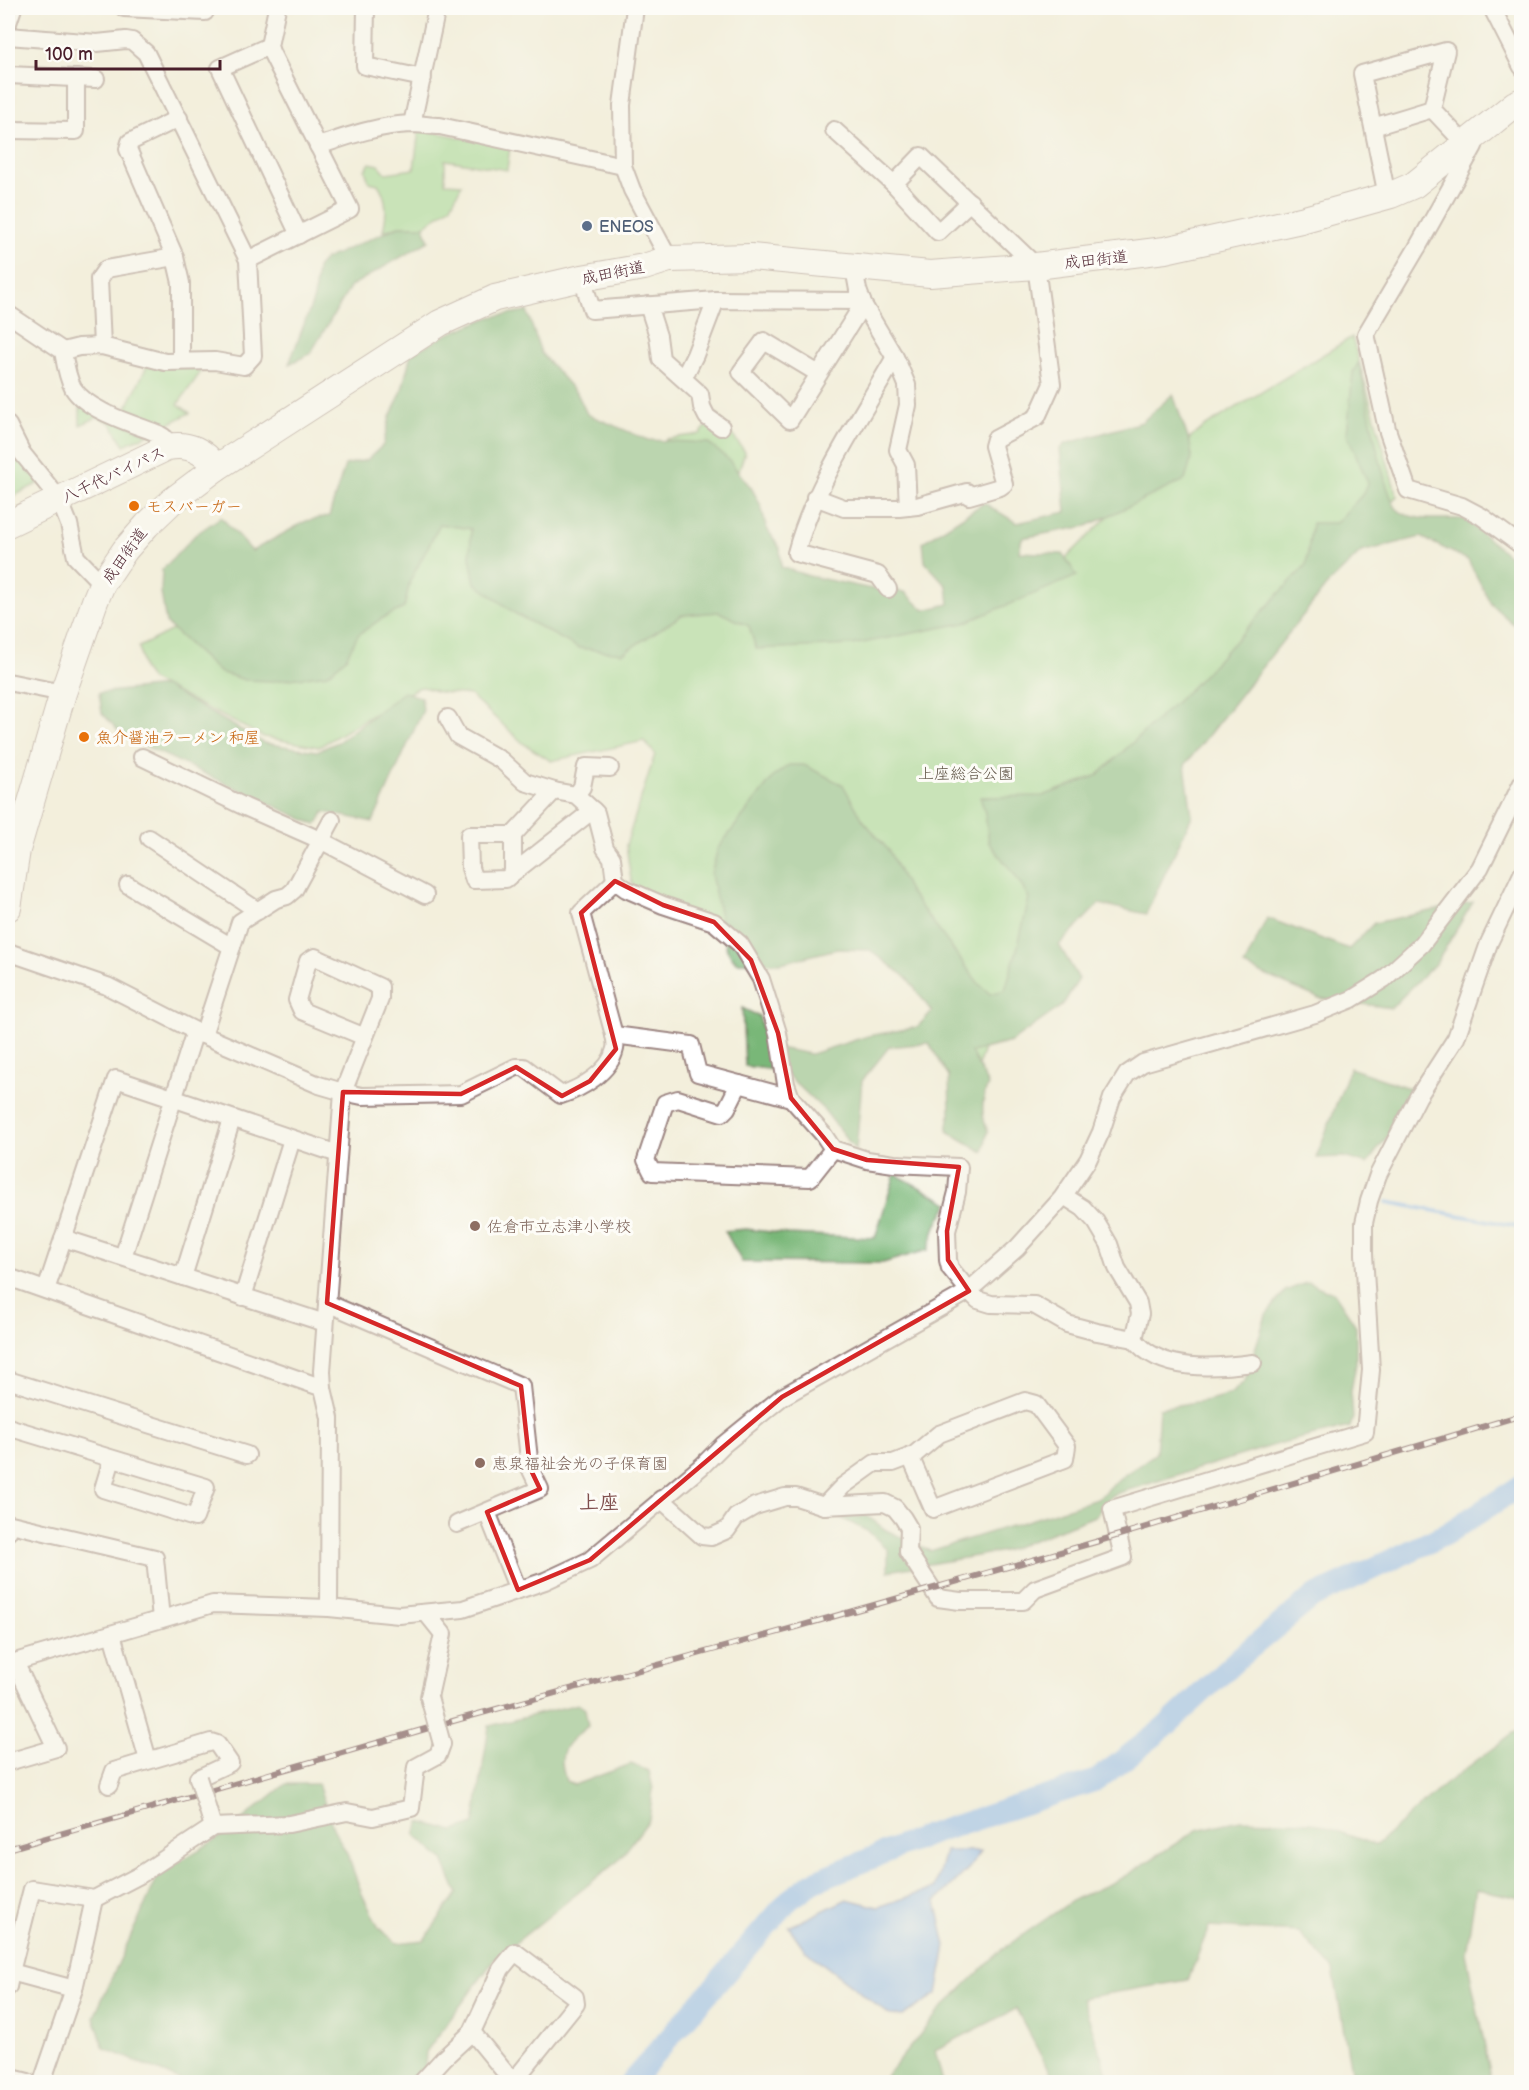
<svg xmlns="http://www.w3.org/2000/svg" width="1529" height="2090" font-family="'Balsamiq Sans','Klee One',sans-serif">
<style>
.green{fill:#97d68c;stroke:#707a5c;stroke-width:1.5}
.forest{fill:#79b778;stroke:#626b52;stroke-width:1.5}
.water{fill:#84b3ef;stroke:#67698d;stroke-width:1.5}
.lines{fill:none;stroke-linecap:round;stroke-linejoin:round}
.stream{stroke:#84b3ef;stroke-width:4}
.river{stroke:#84b3ef;stroke-width:22}
.minor-casing{stroke:#9e8784;stroke-width:20}
.highway-casing{stroke:#9e8784;stroke-width:28}
.minor{stroke:#fff;stroke-width:16}
.highway{stroke:#fff;stroke-width:26}
.rail-casing{stroke:#4a1f2b;stroke-width:6}
.rail{stroke:#fdfcf7;stroke-width:4;stroke-dasharray:11;stroke-linecap:butt}
.minor-bridge-casing{stroke:#9e8784;stroke-width:20;stroke-linecap:butt}
.minor-bridge{stroke:#fff;stroke-width:16}
.marked{fill:none;stroke:#d62828;stroke-width:4.5;stroke-linejoin:round}
.service-dot{fill:#5c6f8a;stroke:#fdfcf7;stroke-width:2}
.food-dot{fill:#e8710a;stroke:#fdfcf7;stroke-width:2}
.education-dot{fill:#8d6e63;stroke:#fdfcf7;stroke-width:2}
.labels{text-anchor:middle;stroke-width:6;stroke-linejoin:round;paint-order:stroke}
.service-label{font-size:16px;fill:#4e5e75;stroke:#fdfcf7;text-anchor:start}
.street-label{font-size:16px;fill:#4a1f2b;stroke:#fdfcf7}
.food-label{font-size:16px;fill:#c56008;stroke:#fdfcf7;text-anchor:start}
.park-label{font-size:16px;fill:#615648;stroke:#fdfcf7}
.education-label{font-size:16px;fill:#785e54;stroke:#fdfcf7;text-anchor:start}
.quarter-label{font-size:20px;font-weight:bold;fill:#804f4e;stroke:#fdfcf7}
</style>
<rect width="100%" height="100%" fill="#fdfcf7"/>
<filter id="ink" filterUnits="userSpaceOnUse"><feTurbulence type="fractalNoise" baseFrequency=".0167" numOctaves="2"/><feDisplacementMap in="SourceGraphic" scale="12" xChannelSelector="R" yChannelSelector="G"/><feConvolveMatrix kernelMatrix="1 2 1 2 8 2 1 2 1" color-interpolation-filters="sRGB"/></filter>
<filter id="wash" filterUnits="userSpaceOnUse"><feTurbulence type="fractalNoise" baseFrequency=".008" numOctaves="4" result="noise"/><feDisplacementMap in="SourceGraphic" scale="24" xChannelSelector="R" yChannelSelector="G"/><feGaussianBlur stdDeviation="1.35" result="paint"/><feColorMatrix in="noise" values="0 0 0 0 0 0 0 0 0 0 0 0 0 0 0 0 0 1.4 0 .05"/><feComposite in="paint" operator="in"/></filter>
<g filter="url(#wash)">
<rect width="100%" height="100%" fill="#f3efdc"/>
<g class="green">
<path d="M419,129l91,18 -3,23 -62,-10v23l17,1 -11,22 -27,20h-25l-16,5c4,-17 5,-32 -5,-47l-9,-2 -4,-12 5,-7 9,2 7,8 28,-4z"/>
<path d="M518,312l36,86 103,86 9,-45 34,-5 17,-20 28,38 -16,49 11,56 202,58 103,-36 126,-125 33,-27 148,-90 45,159 -249,259 -94,154 -4,94 -39,39 -27,7 -6,17 -60,-97 -38,-56 -148,20 -98,-44 -3,-9 -5,-35 29,-91 -11,-13 -93,20 -27,-17 -54,-49 -31,-3 -16,-5 -6,1 -98,59 -55,-10 -113,-57 -8,-11 -4,-22 45,-23 48,28 269,-335z"/>
<path d="M148,364l55,5 -25,35 12,9 -29,15 -38,-13z"/>
<path d="M80,403l69,31 -25,11 -13,-22 -13,-6 -18,8z"/>
<path d="M8,432l35,49 -35,18z"/>
</g>
<g class="forest">
<path d="M399,226h25l5,15 -78,45 -41,68 -21,10 25,-66 3,-30 8,-9z"/>
<path d="M527,311l14,42 37,42 9,19 61,26 60,3 20,16 24,30 9,17 6,23 13,19 1,19 28,9 58,12 38,4 19,18 25,-6 -2,-18 -22,-24 -2,-20 61,-39 33,20 49,-11 -6,-63 5,-5 77,-22 31,-28 17,50 2,13 -7,23 -98,46 -65,12 -3,14 44,2 14,22 -113,47 -112,22 -96,4 -7,-23 -30,-14 -37,3 -59,38 -45,-5 -62,-34 -41,-31 -5,-25 1,-29 -31,-5 -30,57 -6,27 -23,11 -23,16 -12,23 -18,16 -54,7 -29,-1 -26,-8 -53,-49 -5,-31 1,-22 33,-35 26,-18 31,34 54,-30 23,-5 16,-51 22,-5 16,-15 7,-28 11,-24 10,-39 37,-20 42,-17z"/>
<path d="M1359,362c6,26 24,131 38,147 14,14 50,9 67,10l57,47v65l-30,-27 -23,-44 -47,-23 -60,15 -35,34 -141,179 7,51 -46,98 -47,-10 -40,41 20,34 -17,27 -51,36 -40,10 17,32c-6,16 -8,31 0,47l-5,21 -36,-21 3,-17 -1,-37 -20,-34 -40,4 -27,34 -6,70 -31,-40 -42,-40 -38,-5 -3,-58 17,8 8,30 44,8 57,-18 49,-9 15,-15 -24,-33 -38,-29 -33,-1 -56,14 -45,-1 -9,-12 -16,-76 7,-26 56,-72 15,-11h15l39,20 20,35 26,31 20,40 70,93 11,10 15,-4 13,-44 11,-48 -14,-23 -26,-32 -4,-30 -5,-16 63,-1 55,-21 95,-89 113,-121 6,-42h24l26,-28 6,-12 -21,-49 6,-62z"/>
<path d="M164,686l100,57 53,8 21,-9 66,-50 17,5 2,13 -50,112 -49,-10 -8,13 -193,-89 -21,-23 -3,-20z"/>
<path d="M1473,902l-36,60 -46,46 -73,-10 -74,-32 23,-48 82,31 25,-26z"/>
<path d="M1350,1068l62,21 -17,37 -28,38 -23,-7 -28,1z"/>
<path d="M895,1174l54,29 -13,23 -8,24 -45,13 -141,-1 -17,-31 21,-2 42,5 87,4z"/>
<path d="M1308,1282l27,12 21,32v38l-5,27 2,27 -3,9 -65,15 -173,53 -17,21 -90,35 -117,20v-21l-19,-18 -28,-14 26,-2 19,14 44,21 167,-52 23,-21 36,-25 3,-45 50,-8 21,-6 15,-13 21,-66 19,-24z"/>
<path d="M578,1704l7,5 3,17c-23,18 -32,25 -22,55l8,4 57,-21 18,7 4,18 -4,31 -30,40 -125,100 -68,92 -2,30h-239l-81,-34 -10,-31 65,-143 61,-37 66,-53h32l15,44 15,28 14,38 17,34 18,15 27,-3 33,-47 -14,-33 -28,-25 5,-13 34,9 20,-7 15,-98z"/>
<path d="M1513,1733h8v165l-45,-9 -10,64 26,129h-119l-22,-11 -18,-102 -34,-37 -90,-5 -21,53 -106,18 28,84h-55l-39,-73 -81,41 8,32h-62l60,-73 60,-59 74,-51 47,-21 75,-48 43,-10 72,2 64,23 68,-60z"/>
</g>
<path class="water" d="M945,1851h36l-12,17 -33,33 10,45 -9,48 -34,22 -13,-1 -85,-65 -16,-23 58,-28 31,8 57,-19z"/>
<g class="lines">
<path class="stream" d="M1387,1202l135,25"/>
<path class="river" d="M631,2082l158,-182 26,-19 116,-47 166,-54 66,-51 78,-73 72,-59 133,-63 76,-49"/>
</g>
</g>
<g filter="url(#ink)">
<g class="lines">
<g class="minor-casing">
<g id="minor">
<path d="M124,8l81,4v-4"/>
<path d="M366,8l-1,58 58,12"/>
<path d="M635,8l-13,97 1,61 9,24 37,69"/>
<path d="M1492,8l30,59"/>
<path d="M8,23l5,-15"/>
<path d="M8,36l89,7 29,-3 6,1 14,12 102,207 5,96 -9,10 -29,-5 -50,1 -63,-16 -23,1 -16,4"/>
<path d="M269,46l-49,22 79,167"/>
<path d="M8,75l88,4"/>
<path d="M1432,109l32,34"/>
<path d="M179,118l-49,24 -2,7 47,108 6,26v78"/>
<path d="M412,124l25,-116"/>
<path d="M1373,127l59,-18 14,-58 -84,23 25,122"/>
<path d="M8,130l68,1v-53"/>
<path d="M1470,140l4,6 -57,102 -51,86 21,95 21,61 54,16 19,10 41,30"/>
<path d="M318,146c30,-10 61,-21 93,-22 10,0 19,2 29,2l183,40"/>
<path d="M894,184l44,48 32,-30"/>
<path d="M248,260l102,-51 -79,-157 -2,-6 8,-38"/>
<path d="M854,268l4,22 5,14 34,57 10,24 1,20 -10,45 8,15 2,42"/>
<path d="M582,278l10,32 124,-10 146,1"/>
<path d="M648,305l10,31 3,23 39,35 2,13 5,10 14,10"/>
<path d="M8,314l55,37c2,12 4,26 10,37 14,23 61,36 86,46l5,3 4,10"/>
<path d="M102,346l-3,-67 7,-10 69,-12"/>
<path d="M819,374l-55,-33 -23,31 49,48 73,-116"/>
<path d="M684,377l11,-22 21,-55"/>
<path d="M8,425l14,28 37,46 10,25 7,33 26,27"/>
<path d="M815,497l29,11h55l18,-2 50,-14 2,4 31,-9 4,-3 -11,-38 2,-7 42,-22 15,-33 -16,-118 -115,-110 -27,28 -60,-54"/>
<path d="M888,589l-10,-14 -82,-22c18,-68 64,-134 99,-196"/>
<path d="M8,682l55,11"/>
<path d="M448,718l10,18 43,24 24,22 29,9 22,4 20,18 9,35 7,10 3,23 11,8 37,16 51,17 26,22 21,35 7,22 10,32 8,51 5,14 32,36 10,15 34,11 27,4 65,3 -2,25 -10,39 1,29 2,8 19,23 9,9 13,4 43,1 33,19 30,8 37,7c26,34 81,29 119,24"/>
<path d="M142,757l103,50 75,33 105,55"/>
<path d="M576,795l6,-8 4,-20 24,1"/>
<path d="M513,835l41,-44"/>
<path d="M149,838l109,73"/>
<path d="M513,873v-38h-44l1,33 4,12 32,-1 7,-6 80,-63"/>
<path d="M128,885l104,62"/>
<path d="M8,952l99,34 96,49 116,50 24,7 19,4 99,-2 55,-27h8l37,28c21,-7 49,-23 54,-46 1,-4 0,-10 -1,-14l-33,-122 34,-32"/>
<path d="M203,1035l37,-113 36,-23 11,-3 7,-6 38,-70"/>
<path d="M614,1035l77,10 7,28 93,25"/>
<path d="M739,1084l-12,24 -5,5 -44,-14 -13,4 -19,57 6,12 158,6 23,-29"/>
<path d="M1064,1196l19,12 13,14 13,22 8,24 21,35 2,11 -6,25"/>
<path d="M63,1238l262,85"/>
<path d="M123,1257l72,-226"/>
<path d="M8,1277l315,111"/>
<path d="M183,1277l49,-158"/>
<path d="M46,1290l70,-211 222,75"/>
<path d="M243,1297l49,-158"/>
<path d="M327,1303l194,83 9,82 10,21 -83,35"/>
<path d="M8,1380l239,75"/>
<path d="M8,1427l198,60 -11,31 -92,-29 9,-30"/>
<path d="M661,1499l41,37 9,1 16,-7 9,-13 19,-11 30,-9h11l28,9 61,-3 10,5 8,10 6,10 -1,24 30,46 22,3h63l12,-12 88,-32 -11,-48 253,-77 6,-62 -7,-116v-31l5,-22 9,-26 40,-78 38,-59 33,-95 33,-69"/>
<path d="M824,1506l19,-20 32,-23h18l21,-8 25,-21 86,-33 11,3 31,42 -2,13 -132,50 -23,-53"/>
<path d="M487,1512l31,78"/>
<path d="M8,1532l3,-8 144,34 6,61"/>
<path d="M329,1608l1,-190 -7,-30 -1,-17 21,-279 37,-93v-12l-65,-30 -7,4 -11,39 5,11 63,26"/>
<path d="M427,1614l16,20 -14,63"/>
<path d="M112,1634l36,126"/>
<path d="M8,1664l205,-60 116,4 70,7 64,-6 82,-28 45,-21 112,-94 21,-21 59,-48 184,-104 51,-45 45,-50 26,-38 13,-28 11,-34 15,-24 16,-11 172,-49 37,-15 32,-20 38,-35 58,-76 42,-85"/>
<path d="M8,1762l48,-14 -41,-86"/>
<path d="M109,1785l5,-14 97,-29 6,2 13,19 -32,15"/>
<path d="M204,1797l9,30"/>
<path d="M8,1971l3,1 21,-83 62,10 46,-24 73,-48 76,-3 58,-12 26,5 38,-9 5,-41 22,-12 4,-11"/>
<path d="M8,1987l3,-15 63,17"/>
<path d="M472,2032l41,50"/>
<path d="M8,2077l20,5"/>
<path d="M42,2082l32,-93 20,-90"/>
<path d="M422,2082l22,-24 28,-26 29,-63 14,-17 60,45 1,7 -63,78"/>
</g>
</g>
<g class="highway-casing">
<g id="highway">
<path d="M8,524l160,-77c20,-4 37,4 48,21"/>
<path d="M8,908l9,-58 46,-157 32,-92 7,-17 23,-34 22,-25 25,-24 44,-33 224,-145 55,-25 87,-20 62,-11 25,-8 82,-2 179,17 106,-8 129,-16 136,-30 90,-25 23,-10 101,-81 7,-3"/>
</g>
</g>
<use href="#minor" class="minor"/>
<use href="#highway" class="highway"/>
<g class="rail-casing">
<path id="rail" d="M8,1849l452,-130 333,-91 306,-87 423,-126"/>
</g>
<use href="#rail" class="rail"/>
<g class="minor-bridge-casing">
<g id="minor-bridge">
<path d="M429,1697l13,47"/>
<path d="M198,1778l6,19"/>
</g>
</g>
<use href="#minor-bridge" class="minor-bridge"/>
</g>
</g>
<path d="M0 0H1529V2090H0ZM615,881l48,24 51,17 37,38 27,73 13,65 42,51 34,11 92,7 -12,64 1,29 21,31 -187,106 -192,163 -72,30 -31,-78 53,-23 -10,-21 -9,-82 -194,-83 16,-211 118,2 55,-27 46,29 28,-15 26,-32 -35,-136z" fill="#f3efdc" fill-opacity=".55" fill-rule="evenodd"/>
<path class="marked" d="M615,881l48,24 51,17 37,38 27,73 13,65 42,51 34,11 92,7 -12,64 1,29 21,31 -187,106 -192,163 -72,30 -31,-78 53,-23 -10,-21 -9,-82 -194,-83 16,-211 118,2 55,-27 46,29 28,-15 26,-32 -35,-136z"/>
<circle class="service-dot" cx="587" cy="226" r="6"/>
<g class="food-dot">
<circle cx="134" cy="506" r="6"/>
<circle cx="84" cy="737" r="6"/>
</g>
<g class="education-dot">
<circle cx="475" cy="1226" r="6"/>
<circle cx="480" cy="1463" r="6"/>
</g>
<g class="labels">
<g class="service-label">
<text x="599" y="232">ENEOS</text>
</g>
<g class="street-label">
<text transform="translate(1096 259) rotate(-6)" y="6">成田街道</text>
<text transform="translate(613 272) rotate(-11)" y="6">成田街道</text>
<text transform="translate(113 474) rotate(-25)" y="6">八千代バイパス</text>
<text transform="translate(124 555) rotate(-54)" y="6">成田街道</text>
</g>
<g class="food-label">
<text x="146" y="512">モスバーガー</text>
<text x="96" y="743">魚介醤油ラーメン 和屋</text>
</g>
<g class="park-label">
<text x="966" y="779">上座総合公園</text>
</g>
<g class="education-label">
<text x="487" y="1232">佐倉市立志津小学校</text>
<text x="492" y="1469">恵泉福祉会光の子保育園</text>
</g>
<g class="quarter-label">
<text x="599" y="1509">上座</text>
</g>
</g>
<rect width="1529" height="2090" fill="none" stroke="#fdfcf7" stroke-width="30"/>
<path d="M36 60v9h184v-9" fill="none" stroke="#4a1f2b" stroke-width="3"/>
<text x="45" y="60" font-size="18" fill="#4a1f2b" stroke="#fdfcf7" stroke-width="4.5" paint-order="stroke">100 m</text>
</svg>
